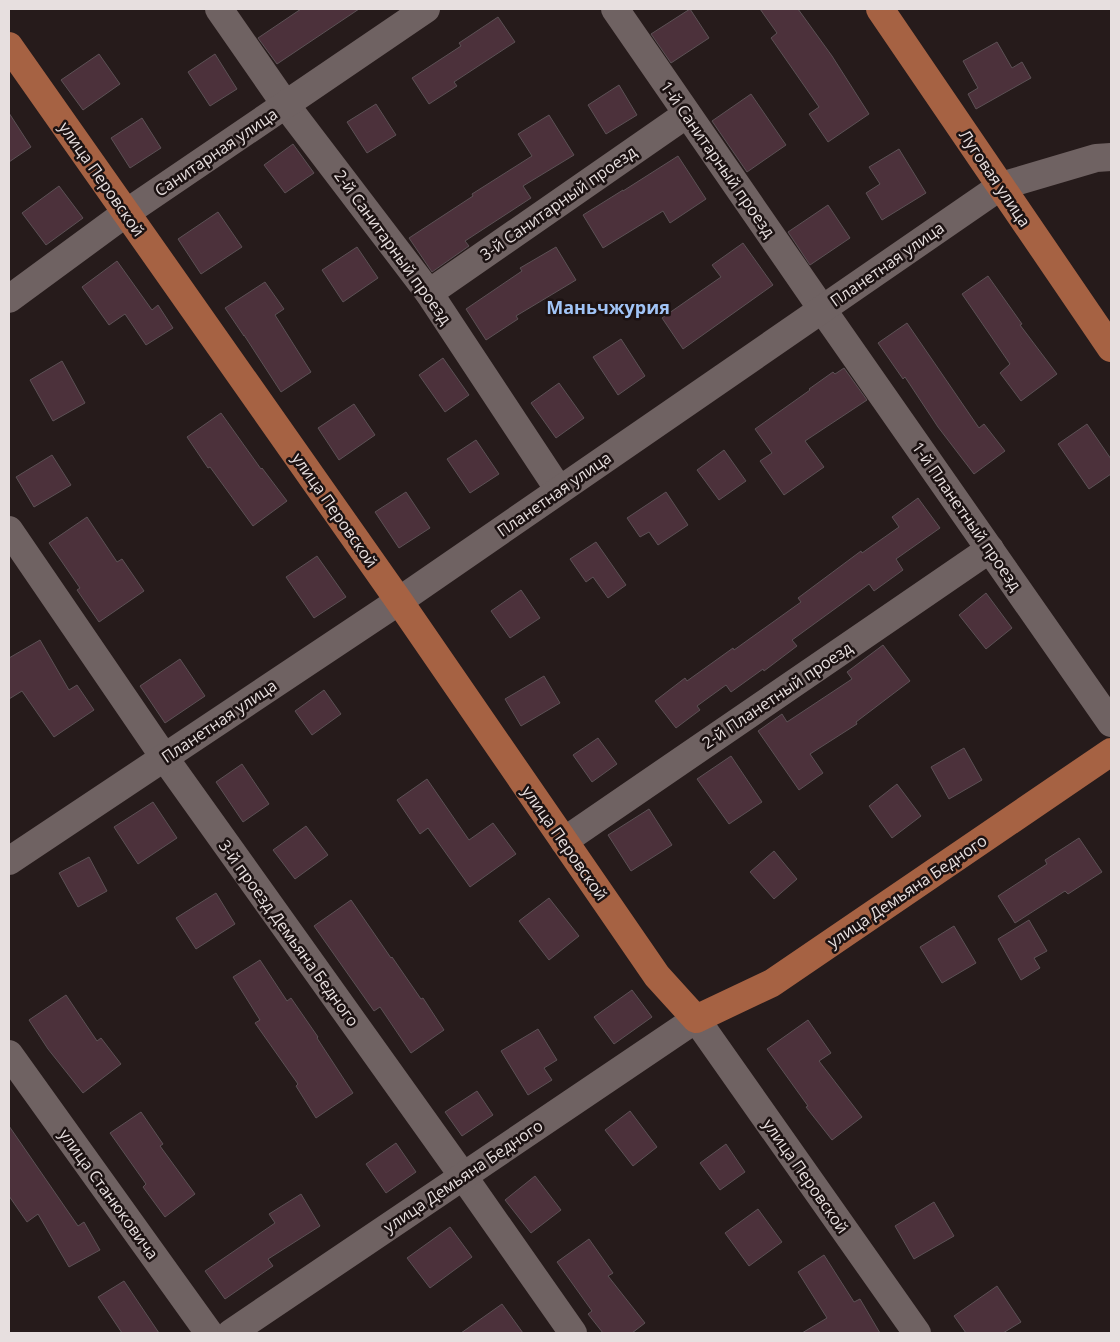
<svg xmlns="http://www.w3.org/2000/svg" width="1120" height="1342" font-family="'Open Sans',sans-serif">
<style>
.building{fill:#4c313b;stroke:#5c5155}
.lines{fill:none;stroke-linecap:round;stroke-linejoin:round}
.minor{stroke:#6f6262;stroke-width:28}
.major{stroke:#a66243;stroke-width:28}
.labels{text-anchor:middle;stroke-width:5;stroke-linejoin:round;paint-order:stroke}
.street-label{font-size:16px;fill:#e7dfdf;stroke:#1c1212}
.neighbourhood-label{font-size:18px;font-weight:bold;fill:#a1c4f6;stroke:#1c1212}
</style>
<rect width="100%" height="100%" fill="#261b1b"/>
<g class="building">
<path d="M301,9h58l-82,55 -19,-26z"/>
<path d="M690,9l19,29 -38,25 -20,-29z"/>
<path d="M760,9h38l34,47 37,58 -41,28 -19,-28 10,-7 -48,-69 6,-5z"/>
<path d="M498,17l17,25 -61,40 3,4 -28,18 -17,-26 49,-32 -2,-3z"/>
<path d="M997,42l15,26 10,-6 9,16 -55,31 -8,-15 10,-6 -15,-27z"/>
<path d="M99,54l21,30 -37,26 -22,-30z"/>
<path d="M215,54l22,35 -27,17 -22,-34z"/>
<path d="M619,85l18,30 -31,19 -18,-29z"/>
<path d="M751,94l35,51 -39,27 -35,-51z"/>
<path d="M376,104l20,31 -29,18 -20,-31z"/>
<path d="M9,113l22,34 -22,15z"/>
<path d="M549,115l25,40 -51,31 8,12 -66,43 4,5 -37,26 -23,-34 64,-42 -1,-2 60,-38 -14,-22z"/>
<path d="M142,118l19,30 -31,20 -19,-30z"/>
<path d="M293,144l21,29 -29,20 -21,-28z"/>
<path d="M899,149l27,44 -44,27 -16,-27 14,-9 -11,-17z"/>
<path d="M678,156l28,43 -36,24 -7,-12 -60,37 -20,-33 40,-25v1z"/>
<path d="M59,186l24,32 -37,27 -24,-32z"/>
<path d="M828,205l22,33 -40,27 -22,-33z"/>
<path d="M218,212l24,35 -41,27 -23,-35z"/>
<path d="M743,243l30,42 -90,64 -21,-31 59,-41 -9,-12z"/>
<path d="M357,247l21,31 -35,24 -21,-32z"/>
<path d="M556,247l20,33 -60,36 2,3 -32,21 -20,-31 56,-38 -2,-3z"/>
<path d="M117,261l35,49 6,-5 15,23 -27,17 -21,-31 -16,11 -27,-38z"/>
<path d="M988,276l34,48 -2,1 37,49 -36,27 -21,-28 10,-9 -48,-70z"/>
<path d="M265,282l19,27 -9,6 36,57 -30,20 -37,-57v1l-19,-28z"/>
<path d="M907,323l72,105 5,-4 21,27 -31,23 -36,-47 -33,-50 -2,2 -25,-36z"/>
<path d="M621,339l24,37 -27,19 -25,-38z"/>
<path d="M443,358l26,37 -24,17 -26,-37z"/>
<path d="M62,361l23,42 -32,18 -23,-41z"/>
<path d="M844,368l23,32 -62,41 19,26 -40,28 -24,-34 12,-8 -17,-24 55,-39 -1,-1 24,-17 2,2z"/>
<path d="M559,383l25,35 -28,20 -25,-35z"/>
<path d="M354,404l21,31 -36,25 -21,-32z"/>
<path d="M221,413l40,56 1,-1 25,33 -34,25 -43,-59 -2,1 -21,-31z"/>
<path d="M1087,424l24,35v15l-22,15 -31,-45z"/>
<path d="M476,440l23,34 -29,19 -23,-34z"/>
<path d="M724,450l22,31 -27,19 -22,-30z"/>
<path d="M52,455l19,30 -37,22 -18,-30z"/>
<path d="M406,492l24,36 -31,20 -24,-36z"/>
<path d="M666,492l22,33 -30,20 -9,-13 -9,5 -13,-19z"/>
<path d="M918,498l22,30 -44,31 7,11 -29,21 -5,-7 -77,56 5,6 -33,25 -1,-2 -32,23 -5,-7 -29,21 3,4 -24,18 -21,-27 30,-23 2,3 46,-33 1,2 67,-48 -3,-4 63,-47 1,2 37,-26 -7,-10z"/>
<path d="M87,517l30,45 5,-3 22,32 -45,31 -22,-32 3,-2 -31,-45z"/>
<path d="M596,542l30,43 -18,13 -15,-21 -7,5 -16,-23z"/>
<path d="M317,556l29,41 -32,21 -28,-41z"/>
<path d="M521,590l19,28 -30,20 -19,-27z"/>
<path d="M986,593l26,35 -26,21 -27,-34z"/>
<path d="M40,640l29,50 8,-5 17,25 -40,27 -32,-46 -13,8v-41z"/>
<path d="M883,645l27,36 -54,41 1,2 -47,30 13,19 -24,17 -41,-59 24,-17 5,8 65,-43 -5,-7z"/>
<path d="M180,659l25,37 -40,27 -25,-37z"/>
<path d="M544,676l16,27 -39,23 -16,-27z"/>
<path d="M324,690l17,24 -29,21 -17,-24z"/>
<path d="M598,738l19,26 -25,18 -19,-27z"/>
<path d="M964,748l18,32 -33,19 -18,-32z"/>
<path d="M731,756l31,46 -33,22 -32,-45z"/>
<path d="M242,764l27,40 -26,18 -27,-40z"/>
<path d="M427,779l42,61 24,-17 23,31 -46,33 -42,-59 -8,6 -23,-34z"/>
<path d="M897,784l24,32 -29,22 -23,-32z"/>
<path d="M153,802l24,36 -39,26 -24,-37z"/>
<path d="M649,809l23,36 -41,26 -23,-36z"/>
<path d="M306,826l22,29 -33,24 -22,-29z"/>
<path d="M1079,838l23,34 -34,22 -3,-3 -50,32 -17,-27 49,-32 -2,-4z"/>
<path d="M774,851l23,28 -23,20 -24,-27z"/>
<path d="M89,857l18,34 -29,16 -19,-34z"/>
<path d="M216,893l19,31 -39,25 -20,-31z"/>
<path d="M549,898l30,38 -30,24 -30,-39z"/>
<path d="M351,900l40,58 1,-1 29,42 2,-1 21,32 -33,23 -31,-46 -6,4 -60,-85z"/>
<path d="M1029,920l18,31 -13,7 6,10 -19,12 -23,-41z"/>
<path d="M954,926l22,37 -34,20 -22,-36z"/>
<path d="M260,960l27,41 4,-3 27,39 -1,1 36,55 -37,25 -20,-32 2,-2 -43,-61 5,-3 -27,-43z"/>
<path d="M632,990l20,27 -38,27 -20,-27z"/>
<path d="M66,995l31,46 4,-3 20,26 -38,29 -35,-44 -19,-29z"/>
<path d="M808,1020l23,33 -12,8 43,56 -30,23 -26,-33 2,-1 -41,-57z"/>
<path d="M538,1029l19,31 -13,8 8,12 -24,15 -27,-44z"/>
<path d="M477,1091l16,24 -31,21 -17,-24z"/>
<path d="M630,1111l27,36 -24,19 -28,-36z"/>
<path d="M141,1112l22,32 -3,2 35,48 -30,23 -22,-30 3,-3 -36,-51z"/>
<path d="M9,1126l69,100 6,-4 16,28 -31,17 -31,-53 -11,8 -18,-26z"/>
<path d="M396,1143l20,29 -30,21 -20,-29z"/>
<path d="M726,1144l19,28 -25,18 -20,-27z"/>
<path d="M535,1176l26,34 -30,23 -26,-33z"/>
<path d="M301,1194l19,32 -52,33 5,7 -48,33 -20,-28 70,-48 -6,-9z"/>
<path d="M934,1202l20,34 -40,23 -19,-33z"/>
<path d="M758,1209l24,33 -33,24 -24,-33z"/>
<path d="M450,1227l22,30 -42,31 -23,-30z"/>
<path d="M589,1239l24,34 -5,3 37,47 -13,10h-29l-15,-19 4,-3 -35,-49z"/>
<path d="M824,1255l30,47 6,-3 20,34h-78l25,-15 -29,-46z"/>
<path d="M124,1281l35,52h-37l-24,-36z"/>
<path d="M997,1286l24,36 -18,11h-37l-12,-17z"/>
<path d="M502,1304l21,29h-62z"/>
</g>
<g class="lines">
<g class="minor">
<path d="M219,9l66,95 144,189 130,197"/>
<path d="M615,9l207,300 289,414"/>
<path d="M429,293l258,-179"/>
<path d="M9,299l117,-86 300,-204"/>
<path d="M9,530l155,227 299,419 110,157"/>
<path d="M564,841l426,-292"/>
<path d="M9,861l390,-260 602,-415 95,-28 15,-1"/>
<path d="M9,1054l200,279"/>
<path d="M231,1333l465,-314 221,314"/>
</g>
<g class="major">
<path d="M880,9l231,339"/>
<path d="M9,46l390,555 258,375 39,43 76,-36 339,-231"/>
</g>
</g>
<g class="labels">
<g class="street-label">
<text transform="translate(216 152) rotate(-34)" y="6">Санитарная улица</text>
<text transform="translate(718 159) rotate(55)" y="6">1-й Санитарный проезд</text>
<text transform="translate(995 178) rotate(56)" y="6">Луговая улица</text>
<text transform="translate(102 179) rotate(55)" y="6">улица Перовской</text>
<text transform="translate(558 203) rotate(-35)" y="6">3-й Санитарный проезд</text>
<text transform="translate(393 247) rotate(54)" y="6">2-й Санитарный проезд</text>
<text transform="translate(887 264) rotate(-35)" y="6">Планетная улица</text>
<text transform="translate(554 494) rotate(-35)" y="6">Планетная улица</text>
<text transform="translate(335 510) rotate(55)" y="6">улица Перовской</text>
<text transform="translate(967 516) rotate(55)" y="6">1-й Планетный проезд</text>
<text transform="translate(777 695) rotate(-34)" y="6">2-й Планетный проезд</text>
<text transform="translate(219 721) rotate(-34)" y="6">Планетная улица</text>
<text transform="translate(565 843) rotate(55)" y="6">улица Перовской</text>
<text transform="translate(907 891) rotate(-34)" y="6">улица Демьяна Бедного</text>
<text transform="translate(289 933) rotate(54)" y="6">3-й проезд Демьяна Бедного</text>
<text transform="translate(463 1176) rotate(-34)" y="6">улица Демьяна Бедного</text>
<text transform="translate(806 1176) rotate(55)" y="6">улица Перовской</text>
<text transform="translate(109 1194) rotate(54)" y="6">улица Станюковича</text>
</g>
<g class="neighbourhood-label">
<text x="608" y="314">Маньчжурия</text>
</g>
</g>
<rect width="1120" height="1342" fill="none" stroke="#e7dfdf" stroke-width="20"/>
</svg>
